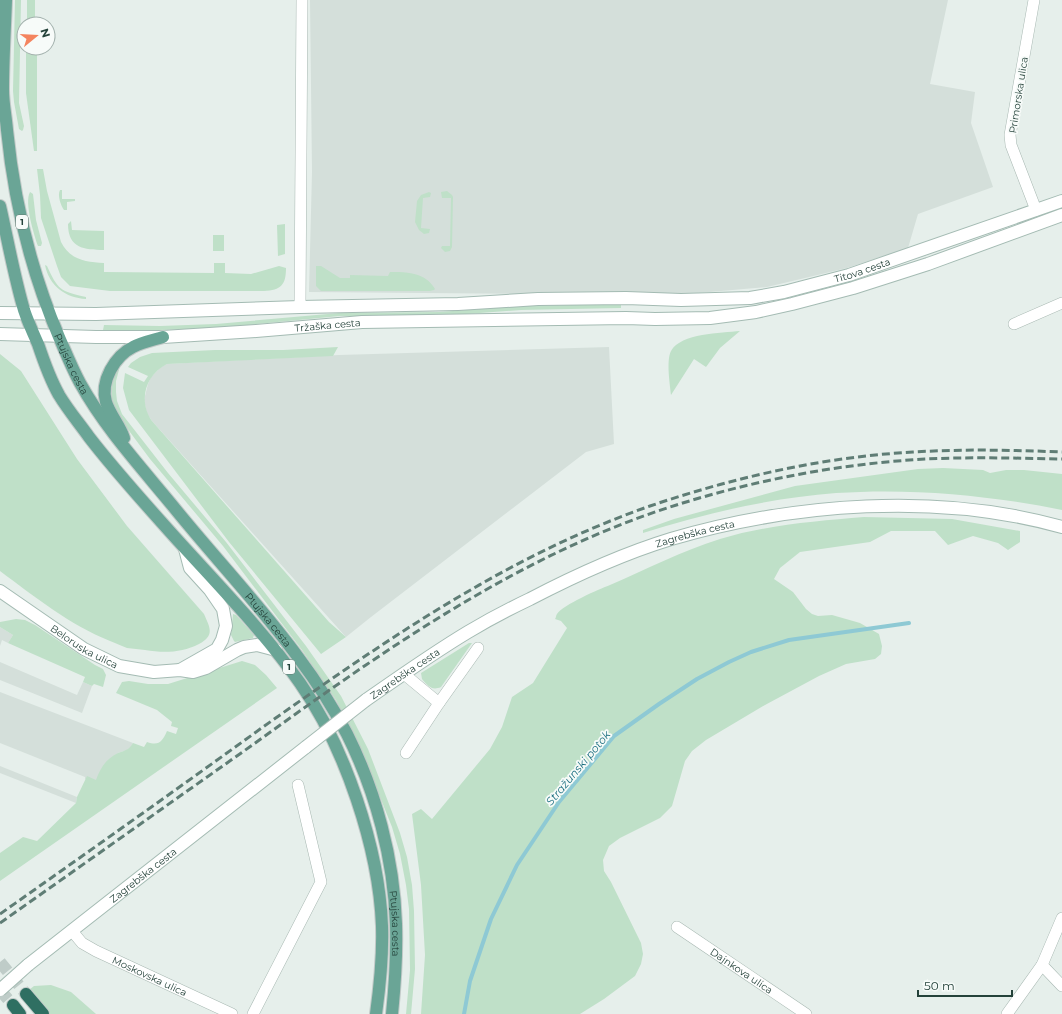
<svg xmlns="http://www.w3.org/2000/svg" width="1062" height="1014" font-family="Montserrat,sans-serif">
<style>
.built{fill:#d4dfda}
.green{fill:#bfe0c8}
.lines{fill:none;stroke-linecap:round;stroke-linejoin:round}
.stream{stroke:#8ec9d4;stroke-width:4}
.highway-tunnel{stroke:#bfccc8;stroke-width:12;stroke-dasharray:12 6;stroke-linecap:butt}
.street-casing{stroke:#a8b8b2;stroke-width:12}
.secondary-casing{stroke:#a4bbb3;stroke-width:14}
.primary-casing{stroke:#c2cac8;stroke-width:14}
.highway-casing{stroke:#c2cac8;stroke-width:14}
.street{stroke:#fff;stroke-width:11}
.secondary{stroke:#fff;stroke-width:12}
.primary{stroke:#6aa596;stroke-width:12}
.highway{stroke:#2f6f62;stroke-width:12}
.rail{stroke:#5f7d75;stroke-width:3;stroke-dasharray:8 4;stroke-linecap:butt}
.secondary-bridge-casing{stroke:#a4bbb3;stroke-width:14;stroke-linecap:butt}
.secondary-bridge{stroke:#fff;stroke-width:12}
.labels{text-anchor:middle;stroke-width:3.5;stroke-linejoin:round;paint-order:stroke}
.shield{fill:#f7fbf9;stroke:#637a73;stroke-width:1}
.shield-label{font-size:9px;font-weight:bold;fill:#24423a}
.street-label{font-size:10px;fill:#24423a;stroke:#f7fbf9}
.water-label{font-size:11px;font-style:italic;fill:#1c6f80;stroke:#f7fbf9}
</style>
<rect width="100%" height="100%" fill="#e6efeb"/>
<g class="built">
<path d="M310,0h638l-18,84 45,8 -4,31 22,64 -75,27 -10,34 -61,20 -80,19 -69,6 -157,1 -232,-2 3,-120z"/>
<path d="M609,347l5,97 -28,8 -215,165 -25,20 -194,-216 -5,-7 -3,-14 4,-16 3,-7 10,-10 6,-3 172,-9z"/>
<path d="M0,627l13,8 -5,8 -6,-3 -2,6z"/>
<path d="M0,662l77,33 6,-13 9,4 -10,27 -82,-33z"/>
<path d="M0,692l133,51 -3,6 -12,4 -17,32 -16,-6v-2l-85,-34z"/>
<path d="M0,766l77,31 -1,6 -76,-30z"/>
</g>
<g class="green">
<path d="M15,0h6l-2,103 5,23 -1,4 -1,1 -3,-2 -5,-27 -1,-11z"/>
<path d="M27,0h8v21l2,1v2h-10z"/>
<path d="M26,48h11v103h-3l-8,-58z"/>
<path d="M37,169h6l4,22 14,51c9,18 25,20 43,21v9l110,1v-10h11v10l26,1 28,-8 7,2c0,17 -5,22 -22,23h-154l-40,-5 -9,-9 -4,-11 -16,-48 -1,-23z"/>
<path d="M60,190h2v9h13v2l-8,1v8h-3c-3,-4 -7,-15 -4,-20z"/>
<path d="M447,191l5,4 1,2 -1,50 -2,4 -5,1 -4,-4 1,-2h8l1,-48h-9l-1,-6z"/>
<path d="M30,192l3,2 3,26 6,23 -1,3h-3c-4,-11 -14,-44 -8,-54z"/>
<path d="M429,192l2,1 -1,4 -7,1 -2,30 9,1 -1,4 -5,1 -5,-4 -4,-8 2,-21 4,-6z"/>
<path d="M71,221l1,9 32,1v19c-20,0 -36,-2 -36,-26z"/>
<path d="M285,224v30l-7,2 -1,-31z"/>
<rect x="213" y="235" width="11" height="16"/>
<path d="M45,265l2,1c11,24 13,25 39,31v2c-20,-1 -37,-13 -41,-34z"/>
<path d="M316,266h5l19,12h10v-3l38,1 2,-4c17,0 35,0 45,17l-1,1 -4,1h-109l-5,-5z"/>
<path d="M621,304v4l-100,2 -82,6h-99l-124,12 -56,2h-57l1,-5 56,1 56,-2 123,-11 100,-1 82,-6z"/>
<path d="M740,331l-20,17 -14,19 -12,-8 -23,36c-1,-11 -5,-34 0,-44 10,-18 50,-18 69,-20z"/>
<path d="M338,347l-5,9 -166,8c-22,11 -29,37 -15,57l177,201 17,15 -25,17 -92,-112 -100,-132 -6,-22 2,-15 19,9 4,-6 -20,-9 3,-4 9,-6 12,-4 63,-3h68z"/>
<path d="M0,354l21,17 56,88 50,67 77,88c6,14 11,21 -5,30 -17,9 -36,9 -54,6 -6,-1 -12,-1 -18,-2 -6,-2 -11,-5 -17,-7 -40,-16 -75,-44 -110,-70z"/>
<path d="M117,369l2,1 -3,11v11l1,9 5,13 46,59 58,69 80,104 35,50 27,53 32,84 7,24 5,28 2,26 1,58 -4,45h-5l4,-44 -1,-61 -3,-24 -6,-31 -8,-27 -30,-75 -26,-52 -34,-50 -79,-104 -73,-87 -32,-43 -7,-16 1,-19z"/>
<path d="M943,468l40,2 7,3 16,-3h18l38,4v36c-74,-15 -150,-22 -226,-17 -65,5 -130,20 -193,40v-3l31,-11 121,-33 123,-17z"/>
<path d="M864,517l88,2 68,12v11l-12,8 -10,-7 -25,-7 -25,9 -13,-14h-44l-21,11 -70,10 -20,16 -6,11 19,13 13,17 6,5 6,2 14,-1 28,8 19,11 3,12 -1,8 -6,5 -29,5 -27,12 -54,29 -59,35 -14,11 -7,10 -13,45 -12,12 -40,20 -11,8 -6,14 1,11 7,11 30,61 2,11 -2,10 -6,12 -31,23 -24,15h-159l4,-59 -4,-70 -9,-71 9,-5 11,10 58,-70 12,-22 10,-30 21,-14 34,-55 -6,-7 -6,-2c1,-1 1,-4 2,-5 6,-9 42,-25 53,-29 37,-16 72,-34 110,-46 46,-14 96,-18 144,-22z"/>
<path d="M233,614l3,1 18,20 -1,3 -18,4 -1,-1 -3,-6z"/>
<path d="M16,619l9,1 10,5 60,40 8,4 3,6 -3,12 -9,-3 -2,2 -9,-4 2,-5 -77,-34 5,-8 -13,-8v-5z"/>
<path d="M469,643h3l-31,44c-9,4 -13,-1 -19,-8l-1,-6z"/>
<path d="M242,661l13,4 11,10 11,13 -277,193v-28l23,-16 14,4 39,-38 1,-6 10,-21 9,4c5,-13 9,-20 22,-27 8,-3 11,-3 15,-10l11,4 3,-5c12,4 15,0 20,-11l9,3 2,-6 -7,-2 1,-4 -15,-12 -41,-17 6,-11 7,-1 19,3h20z"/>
<path d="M51,985l20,7 25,22h-48l-19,-24 5,-4z"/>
</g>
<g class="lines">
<path class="stream" d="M464,1014l6,-33 21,-62 26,-54 42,-63 55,-66 45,-32 38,-25 32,-17 22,-10 38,-12 120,-17"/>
<g class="highway-tunnel">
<path d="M0,962l26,32"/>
<path d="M0,990l13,15"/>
</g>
<g class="street-casing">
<g id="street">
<path d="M1034,0l-24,135 1,10 25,65"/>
<path d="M300,307l2,-307"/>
<path d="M1014,324l48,-21"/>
<path d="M404,674l35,29"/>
<path d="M406,753l33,-50 39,-55"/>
<path id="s1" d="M677,927l129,87"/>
<path id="s2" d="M72,931l10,12 14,8 136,63"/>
<path d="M1042,965l20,21"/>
<path d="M253,1014l68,-132 -23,-97"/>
<path d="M1007,1014l35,-49 20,-47"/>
</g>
</g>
<g class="secondary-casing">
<g id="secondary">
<path id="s3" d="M0,313l96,1 204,-7 158,-3 80,-5 88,-1 55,2 69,-2 34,-6 65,-17 213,-74"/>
<path id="s4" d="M0,334l96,3h67l93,-6 106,-9 264,-4 29,1 55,-1 46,-6 36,-8 61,-16 75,-24 134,-49"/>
<path id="s5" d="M0,591l84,58 35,17 35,6 26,-2 13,2 13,-4 31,-18 7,-3 13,-2 19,5"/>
<path d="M180,670l37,-21 5,-9 4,-14 -3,-17 -13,-19 -20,-22 -5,-19"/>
<path id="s6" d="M366,700c33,-23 67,-47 102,-68 20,-12 41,-23 62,-33 46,-24 92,-45 141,-60 124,-36 266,-47 391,-12"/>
<path id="s7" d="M28,965l278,-218"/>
</g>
</g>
<g class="primary-casing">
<g id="primary">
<path id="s8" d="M6,0c-1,30 -3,60 -3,90 0,13 3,27 4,40 7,71 24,141 52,207 7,16 13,31 21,46 25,45 60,83 92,122 41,51 87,99 126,152 18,24 35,50 49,77 29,58 47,125 49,190 1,30 -1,60 -4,90"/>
<path d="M0,206c8,35 14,70 24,104 4,12 9,23 14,34 6,18 12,35 21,51 9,15 20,28 30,42 24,31 49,59 75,88 46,52 96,101 136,158 45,64 79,165 82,243 1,30 -2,59 -6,88"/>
<path d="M124,438c-4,-13 -14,-23 -18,-36 -6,-21 9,-46 27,-55 9,-5 20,-7 30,-10"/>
</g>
</g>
<g class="highway-casing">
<g id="highway">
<path d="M26,994l17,20"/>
<path d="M13,1005l7,9"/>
</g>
</g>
<use href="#street" class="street"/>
<use href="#secondary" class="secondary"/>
<use href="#primary" class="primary"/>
<use href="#highway" class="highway"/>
<g class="rail">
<path d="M0,914c88,-62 176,-124 263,-187 123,-87 244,-171 387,-221 85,-29 174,-49 263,-54 50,-3 99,-2 149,0"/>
<path d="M0,923c81,-57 163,-115 244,-172 132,-95 267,-192 423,-243 83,-27 170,-44 258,-49 45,-2 91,-1 137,0"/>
</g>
<g class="secondary-bridge-casing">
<g id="secondary-bridge">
<path d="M306,747l60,-47"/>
<path d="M0,990l28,-25"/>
</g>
</g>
<use href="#secondary-bridge" class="secondary-bridge"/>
</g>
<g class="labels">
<g class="shield">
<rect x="16" y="215" width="12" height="14" rx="3"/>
<rect x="283" y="660" width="12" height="14" rx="3"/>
</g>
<g class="shield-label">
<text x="22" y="225">1</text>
<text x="289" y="670">1</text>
</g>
<g class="street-label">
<text transform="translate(1018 95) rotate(-81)" y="4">Primorska ulica</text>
<text dy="4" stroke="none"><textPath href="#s3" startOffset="866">Titova cesta</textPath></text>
<text dy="4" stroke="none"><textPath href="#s4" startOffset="328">Tržaška cesta</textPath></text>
<text dy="4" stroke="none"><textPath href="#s8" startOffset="374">Ptujska cesta</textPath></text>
<text dy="4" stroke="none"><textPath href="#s6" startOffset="371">Zagrebška cesta</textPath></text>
<text dy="4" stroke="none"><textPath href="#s8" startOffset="698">Ptujska cesta</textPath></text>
<text dy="4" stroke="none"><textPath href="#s5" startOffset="101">Beloruska ulica</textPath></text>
<text dy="4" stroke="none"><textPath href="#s6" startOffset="47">Zagrebška cesta</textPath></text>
<text dy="4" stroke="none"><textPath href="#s7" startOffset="146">Zagrebška cesta</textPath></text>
<text dy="4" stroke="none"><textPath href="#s8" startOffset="1034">Ptujska cesta</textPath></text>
<text dy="4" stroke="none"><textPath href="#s1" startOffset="78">Dajnkova ulica</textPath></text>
<text dy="4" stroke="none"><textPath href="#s2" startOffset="91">Moskovska ulica</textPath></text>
</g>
<g class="water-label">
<text transform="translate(578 768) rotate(-50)" y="4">Stražunski potok</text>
</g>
</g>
<g transform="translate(36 36) rotate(72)"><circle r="19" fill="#f7fbf9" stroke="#a3b1ad"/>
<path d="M0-3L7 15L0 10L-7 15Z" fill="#f4845f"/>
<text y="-6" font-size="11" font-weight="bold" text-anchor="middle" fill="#24423a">N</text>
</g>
<path d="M918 990v6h94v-6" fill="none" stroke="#24423a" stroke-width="2"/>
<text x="924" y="990" font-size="12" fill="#24423a" stroke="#f7fbf9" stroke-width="3" paint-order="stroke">50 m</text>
</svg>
